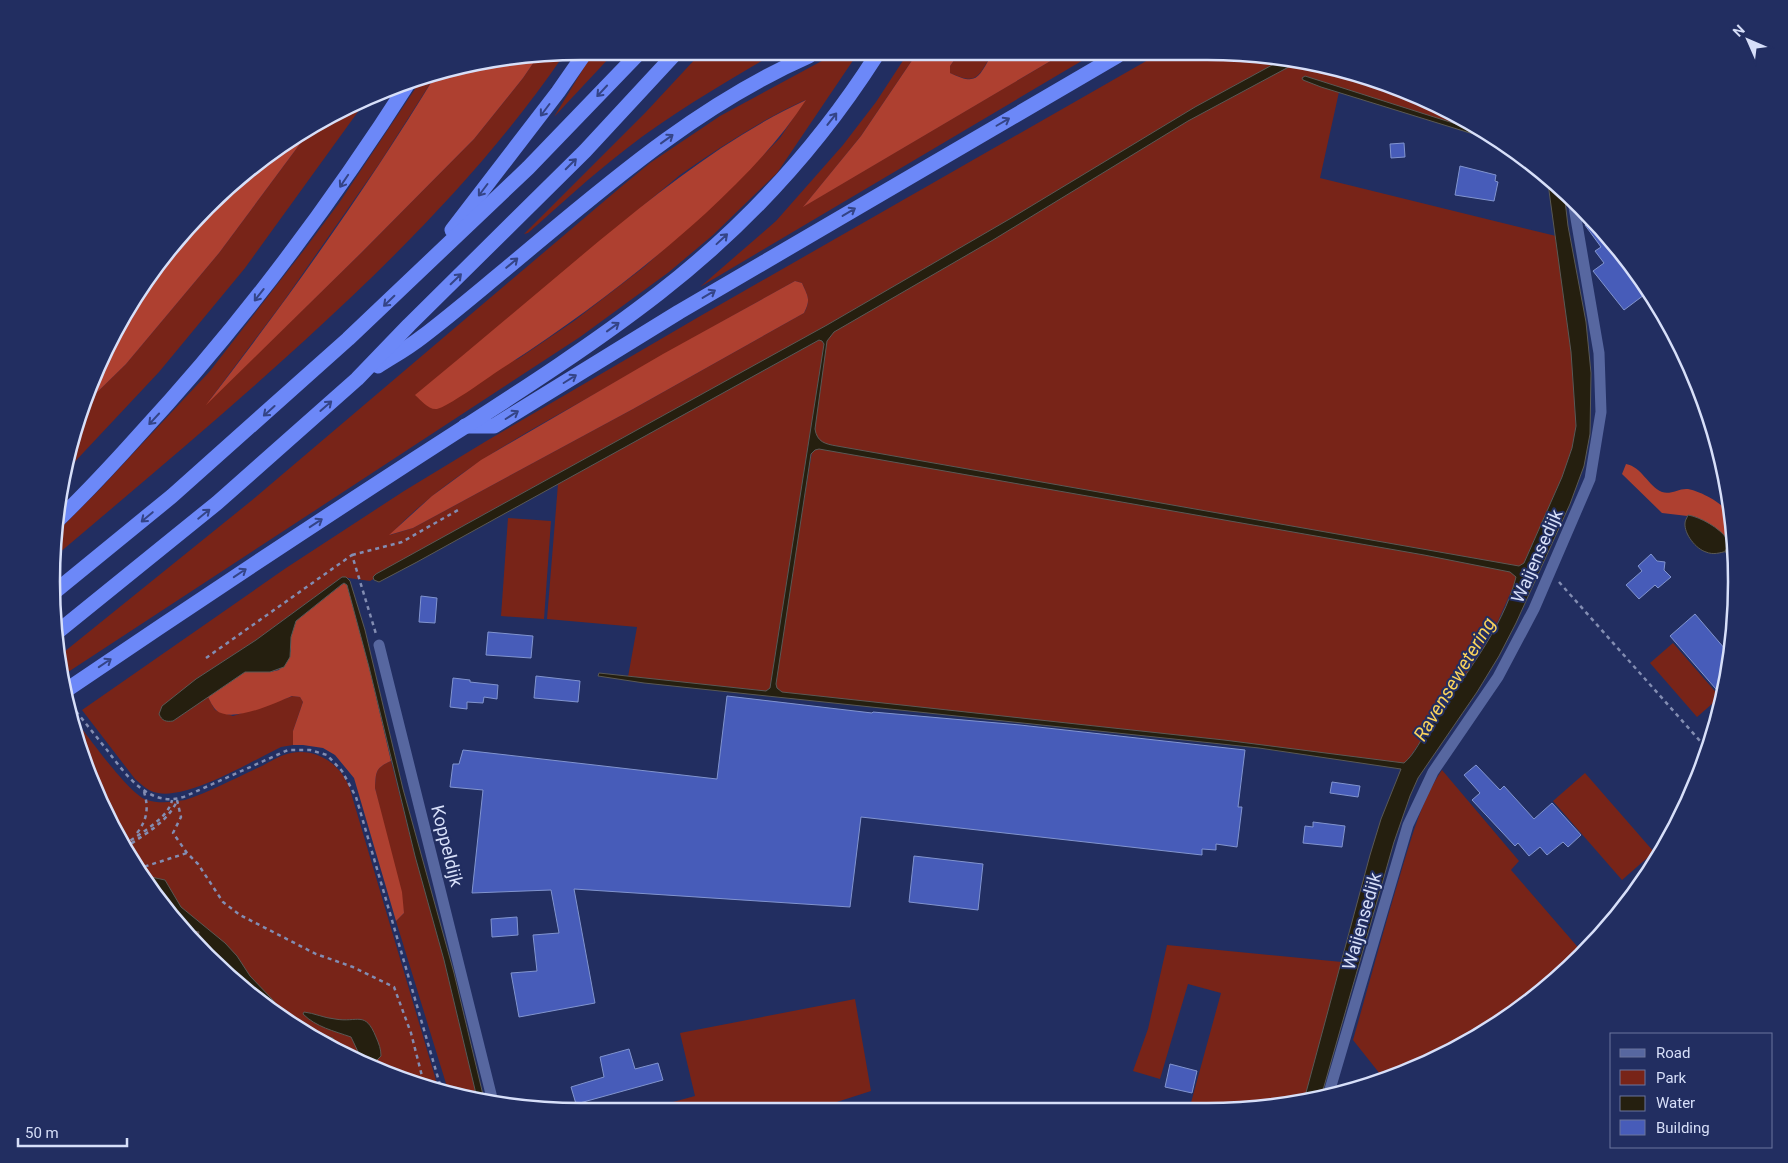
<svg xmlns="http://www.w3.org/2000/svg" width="1788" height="1163" font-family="Roboto,sans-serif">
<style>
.green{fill:#782418;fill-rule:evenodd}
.forest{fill:#ae4030}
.water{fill:#251f0f;stroke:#5a5955;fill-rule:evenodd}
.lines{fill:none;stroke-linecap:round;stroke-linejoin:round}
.stream{stroke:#5a5955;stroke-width:4.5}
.building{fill:#475cb9;stroke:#8194cf}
.path{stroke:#838db2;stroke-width:2.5;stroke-dasharray:4 4;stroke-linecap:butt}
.minor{stroke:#5767a0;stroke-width:11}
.motorway{stroke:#6c88f8;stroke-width:15}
.oneway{stroke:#344487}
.labels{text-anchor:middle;stroke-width:4;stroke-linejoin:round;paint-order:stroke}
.street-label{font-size:18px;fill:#d7dff9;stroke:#222e61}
.water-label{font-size:19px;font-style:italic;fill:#fad35c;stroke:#222e61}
.rim{fill:none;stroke:#d7dff9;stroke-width:2.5}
</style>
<rect width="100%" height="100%" fill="#222e61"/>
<g class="green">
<path d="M538,56h25c-73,107 -164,198 -259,285 -82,75 -167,146 -252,218v-12l3,-13 45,-45 110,-118 94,-121 35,-47 84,-126 14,-4 -58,91 -41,59 -55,79 -74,99 152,-148 113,-114 49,-61z"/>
<path d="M591,56h20l-57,61z"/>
<path d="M698,56h35l1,1 3,-1h33c-49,29 -99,58 -144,93 -34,26 -66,56 -98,84l-4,1 121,-121z"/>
<path d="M831,56h25l-79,117 -64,62 -44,37 -89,65 -518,339 -3,-20 192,-155 371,-315 28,-23 70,-47zM805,100l-25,38 -60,61 -76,68 -70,54 -56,38 -102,36 264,-220c40,-28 81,-55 125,-75z"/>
<path d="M906,56h9l-54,80 -57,70 255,-150h31l-390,231 76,-66 67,-76 33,-43z"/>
<path d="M957,56h34c-14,22 -14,29 -41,17v-7z"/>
<path d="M1155,56h90l1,3 7,-3h23l134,36 62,30 22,16 -155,-46 -19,86 236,58 15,116 5,74 -4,22 -10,29 -64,144 -28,47 -65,96 -177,-23 -456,-48 41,-247 14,-120 -359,197 -98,58 -28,-4 -86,63 -60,39 -23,42 35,-24 7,13 18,6 60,-20 7,1 3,5 -10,29v14l-12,2c-29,14 -92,52 -123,46 -9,-1 -16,-8 -23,-14l-53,-69 204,-142 118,-77 84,-51 214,-125zM795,281l7,2c6,14 9,17 2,30l-171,96 -220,119 -23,7c54,-58 128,-98 196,-136 70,-40 139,-79 209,-118z"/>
<path d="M365,102l-120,166 -86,104 -91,97 12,-60 46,-45 93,-111 92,-124z"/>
<path d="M819,340l3,1 2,3 -54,344 -4,3 -138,-14 9,-50 -90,-8 11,-135z"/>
<path d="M508,518l43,3 -7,98 -43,-3z"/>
<path d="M1673,643l47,54 -23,20 -47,-54z"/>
<path d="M72,716c14,17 57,79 75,84 12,4 26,2 38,0 27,-9 52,-23 77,-34 9,-5 19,-11 29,-13 25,-5 48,10 58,33l89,301 -60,-16 -62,-30 -84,-61 -92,-104 -48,-91 -23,-67z"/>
<path d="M391,761l24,95 29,104 33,138 -29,-8 -52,-169 8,-8 -29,-125c1,-16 0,-20 16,-27z"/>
<path d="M1442,770l77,91 -8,9 71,82 24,-22 -76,72 -89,55 -57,22 -31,-39c16,-56 31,-112 48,-168 11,-35 20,-71 41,-102z"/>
<path d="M1585,773l69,79 -32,28 -69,-79z"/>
<path d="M1167,945l175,17 -38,138 -63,11 -52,-1 32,-117 -33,-9 -28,95 -27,-8 15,-42z"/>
<path d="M855,999l16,92 -56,18 -164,-1 44,-12 -15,-63z"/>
</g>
<g class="forest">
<path d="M512,56h26l-15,22 -49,61 -113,114 -155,152c82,-106 161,-217 231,-332z"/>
<path d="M915,56h42l-7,10v7c27,13 28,5 41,-17h68l-256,151 58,-71z"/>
<path d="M806,100c-28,43 -62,77 -100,113 -66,60 -136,112 -211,160 -10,7 -48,34 -58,36 -9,1 -16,-9 -22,-14 62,-51 123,-103 184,-154 66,-54 130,-105 207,-141z"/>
<path d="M311,129l-92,124 -93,111 -46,45 35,-77 98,-131 74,-60z"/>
<path d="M795,281l7,2c6,14 9,16 2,30l-171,96 -220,119 -24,7 43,-39 49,-36 182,-106z"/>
<path d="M1626,464c16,3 22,22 36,28 9,3 17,-4 26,-3 12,2 37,15 42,26 5,10 5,36 5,46l-8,-10 1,-6 -32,-28 -34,-4 -40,-39z"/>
<path d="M344,583l3,2 22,82 22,94c-16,7 -15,11 -16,27l27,104 2,21 -8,8 -42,-143 -19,-23 -12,-7 -20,-3h-10v-14l10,-29 -3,-5 -8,-1c-17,7 -61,28 -76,14 -3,-3 -6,-9 -8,-13l37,-25h25l9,-2 12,-19v-14l5,-16z"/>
</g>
<g class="water">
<path d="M1285,58l13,4 -110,59 -195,119 -159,92 -7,9 -12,88c2,13 10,15 22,17l682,120 5,-3 38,-86 10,-29 4,-22 -5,-74 -24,-176 17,16 4,34 18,96 5,51 -1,61 -6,32 -14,38 -54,119 -17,33 -22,36 -59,86 -8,18 -16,46 -73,255 -17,3 66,-245 11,-36 20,-50 -142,-21 -615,-65 -46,-7 1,-3 167,18 4,-3 54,-344 -2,-3 -3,-1 -402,222 -38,20 -5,-2 -1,-3 3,-3 451,-249 186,-108 182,-110zM819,449l605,106 86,17 6,5c-13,53 -56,104 -86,149 -8,11 -15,28 -26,37l-180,-23 -442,-48 -5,-4 -1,-4 35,-230 4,-4z"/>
<path d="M1305,76l170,54 1,4 -6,-1 -149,-46 -18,-7 -1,-2z"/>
<path d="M1688,515c12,2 32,13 39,24 2,4 1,9 0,12 -7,2 -14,4 -21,1 -10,-3 -22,-18 -21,-29 0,-3 2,-5 3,-8z"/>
<path d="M342,577h4l4,4 15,49 38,159 51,184 30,126 -7,-1 -33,-138 -29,-104 -46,-189 -22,-82 -3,-2 -3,2 -45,36 -5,16 -1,20 -6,10 -14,5h-25l-72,49c-7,1 -11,0 -14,-7l3,-8 34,-27 60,-39z"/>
<path d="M151,877l14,3 16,27 44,36 12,13 13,20 22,23 13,17 24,16 24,6 1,11 -18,-8 -84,-61 -35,-40 2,-8 -11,-2 -43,-49z"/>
<path d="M304,1012c10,1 20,6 31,7 23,4 30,-9 41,18 3,7 5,12 5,19l-8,8h-7l-4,-4 -11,-23c-17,-6 -35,-10 -48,-23z"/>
</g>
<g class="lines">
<path class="stream" d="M1727,551l8,10"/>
</g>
<g class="building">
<path d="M1404,143l1,14 -14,1 -1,-14z"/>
<path d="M1460,166l36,9 -1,6 3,1 -4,19 -39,-6z"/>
<path d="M1591,220l36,38 21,34 -24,18 -31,-39 11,-8 -9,-12 6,-4 -16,-22z"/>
<path d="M1651,554l6,7 8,1 -1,8 7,7 -13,11 -3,-3 -16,14 -13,-14 16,-14 -4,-5z"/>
<path d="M421,596l16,2 -2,25 -16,-1z"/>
<path d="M1695,614l36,42 -9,40 -52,-60z"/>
<path d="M488,632l45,4 -2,22 -45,-3z"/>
<path d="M536,676l44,5 -2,21 -44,-4z"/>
<path d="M453,678l17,2v2l28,3 -1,14 -13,-2 -1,6 -16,-1v7l-17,-2z"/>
<path d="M727,696l145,17 1,-1 147,13 225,25 -7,57h4l-5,40 -21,-3v6l-14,-1v6l-341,-38 -11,90 -276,-18 21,114 -76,14 -8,-44 26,-2 -4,-36 26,-2 -8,-43 -79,3 11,-103 -33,-3 3,-23h6l4,-14 254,29z"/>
<path d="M1476,765l24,25 4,-4 30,33 18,-16 29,32 -13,12 -5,-5 -16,13 -7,-8 -11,9 -11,-13 -3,3 -43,-46 8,-7 -16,-18z"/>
<path d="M1332,782l28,4 -2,11 -28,-4z"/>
<path d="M1313,822l32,4 -3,21 -39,-4 2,-17 8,1z"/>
<path d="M914,856l69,8 -5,46 -69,-8z"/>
<path d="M517,917l1,18 -26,2 -1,-18z"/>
<path d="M629,1049l6,20 23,-6 5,17 -87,24 -5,-17 33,-10 -4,-20z"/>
<path d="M1170,1064l27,7 -5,22 -27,-6z"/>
</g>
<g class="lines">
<g class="path">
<path d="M252,169l1,7"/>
<path d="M121,320l73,-99"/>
<path d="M352,555l50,-13 56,-32"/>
<path d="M1559,582l150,169"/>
<path d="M206,658l146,-103 24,79"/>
<path d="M71,705c12,15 24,30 36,45 19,25 43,60 79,46l102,-46h22l17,5 15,16 14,26 85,291"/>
<path d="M177,800l4,17 -8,16 14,20 11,11 25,38 17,13 76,39 37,13 41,20 17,46 13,51"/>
<path d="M137,833c10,-13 12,-25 7,-41"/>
<path d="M124,845c15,-11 45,-27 48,-45"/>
<path d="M125,848c19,-14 42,-25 52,-47"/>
<path d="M137,869l50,-16"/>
</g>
<g class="minor">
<path d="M379,645l114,457"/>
<path d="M1328,1096l80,-271 25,-53 65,-95 36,-68 56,-130 11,-67 -2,-59 -26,-152"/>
</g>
<g class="motorway">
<path d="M452,230l106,-138 25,-36"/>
<path d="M378,366c14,-9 30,-18 44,-29 29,-22 57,-46 85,-69 95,-79 188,-162 302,-212"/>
<path d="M465,426h29l185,-114 438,-256"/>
<path d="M58,520c28,-27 55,-56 81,-85 102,-110 191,-229 272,-356"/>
<path d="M52,594l120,-98 176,-157 180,-171 108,-112"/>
<path d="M55,634l162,-131 140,-124 52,-54 176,-174 88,-95"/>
<path d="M65,691c112,-76 225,-151 339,-225 86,-56 174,-110 255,-173 85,-66 159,-146 217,-237"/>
</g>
</g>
<defs><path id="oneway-shaft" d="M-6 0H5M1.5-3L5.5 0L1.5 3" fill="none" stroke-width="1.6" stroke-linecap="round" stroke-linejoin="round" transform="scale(1.25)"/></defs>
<g class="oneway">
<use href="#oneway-shaft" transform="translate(602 91) rotate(133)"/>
<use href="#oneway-shaft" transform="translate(545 110) rotate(127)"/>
<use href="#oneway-shaft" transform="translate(832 119) rotate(-52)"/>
<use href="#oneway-shaft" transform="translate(1003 122) rotate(-30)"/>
<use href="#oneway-shaft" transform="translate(667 139) rotate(-36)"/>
<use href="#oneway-shaft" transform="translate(571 164) rotate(-45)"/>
<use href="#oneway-shaft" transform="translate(344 181) rotate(124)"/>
<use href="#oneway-shaft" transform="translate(483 190) rotate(127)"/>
<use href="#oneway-shaft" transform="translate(849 212) rotate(-31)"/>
<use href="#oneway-shaft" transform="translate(722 239) rotate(-43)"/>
<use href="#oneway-shaft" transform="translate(512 263) rotate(-40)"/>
<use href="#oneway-shaft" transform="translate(456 279) rotate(-44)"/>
<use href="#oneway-shaft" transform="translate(709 294) rotate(-31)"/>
<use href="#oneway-shaft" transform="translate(259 295) rotate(128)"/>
<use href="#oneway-shaft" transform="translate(389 301) rotate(136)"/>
<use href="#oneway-shaft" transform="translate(613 327) rotate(-36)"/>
<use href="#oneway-shaft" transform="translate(570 379) rotate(-32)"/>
<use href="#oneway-shaft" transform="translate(326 406) rotate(-41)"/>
<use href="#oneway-shaft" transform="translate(269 411) rotate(138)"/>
<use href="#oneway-shaft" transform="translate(512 415) rotate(-32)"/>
<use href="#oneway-shaft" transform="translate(154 419) rotate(133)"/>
<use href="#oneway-shaft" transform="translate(204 514) rotate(-39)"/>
<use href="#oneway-shaft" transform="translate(147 517) rotate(140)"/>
<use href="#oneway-shaft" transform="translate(316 523) rotate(-33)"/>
<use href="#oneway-shaft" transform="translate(240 573) rotate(-34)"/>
<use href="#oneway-shaft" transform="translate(105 663) rotate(-34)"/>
</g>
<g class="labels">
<g class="street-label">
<text transform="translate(1537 556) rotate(-66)" y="6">Waijensedijk</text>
<text transform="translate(447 846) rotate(76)" y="6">Koppeldijk</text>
<text transform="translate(1362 921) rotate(-74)" y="6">Waijensedijk</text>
</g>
<g class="water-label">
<text transform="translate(1454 679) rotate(-59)" y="7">Ravensewetering</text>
</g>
</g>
<path d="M0 0H1788V1163H0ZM581 60H1207A521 521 0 0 1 1728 581V582A521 521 0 0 1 1207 1103H581A521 521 0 0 1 60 582V581A521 521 0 0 1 581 60Z" fill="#222e61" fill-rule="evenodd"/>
<path class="rim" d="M581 60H1207A521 521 0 0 1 1728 581V582A521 521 0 0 1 1207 1103H581A521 521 0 0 1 60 582V581A521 521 0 0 1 581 60Z"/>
<rect x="1610" y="1033" width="162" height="115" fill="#222e61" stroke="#6a759e"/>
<rect x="1620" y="1049" width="25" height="8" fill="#5767a0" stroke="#6a759e"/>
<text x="1656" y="1058" font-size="15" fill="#d7dff9">Road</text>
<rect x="1620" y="1070" width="25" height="15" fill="#782418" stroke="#6a759e"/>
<text x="1656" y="1083" font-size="15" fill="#d7dff9">Park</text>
<rect x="1620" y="1096" width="25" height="15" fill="#251f0f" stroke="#6a759e"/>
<text x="1656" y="1108" font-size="15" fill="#d7dff9">Water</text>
<rect x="1620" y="1120" width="25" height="15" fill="#475cb9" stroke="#6a759e"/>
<text x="1656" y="1133" font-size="15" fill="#d7dff9">Building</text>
<g transform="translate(1748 40) rotate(315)" stroke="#222e61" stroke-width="4" paint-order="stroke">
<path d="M0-4L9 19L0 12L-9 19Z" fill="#d7dff9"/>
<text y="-8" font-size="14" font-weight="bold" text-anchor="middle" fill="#d7dff9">N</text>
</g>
<path d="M18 1138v8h109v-8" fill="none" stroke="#d7dff9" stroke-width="2.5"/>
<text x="25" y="1138" font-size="15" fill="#d7dff9" stroke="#222e61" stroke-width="4" paint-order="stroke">50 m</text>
</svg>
